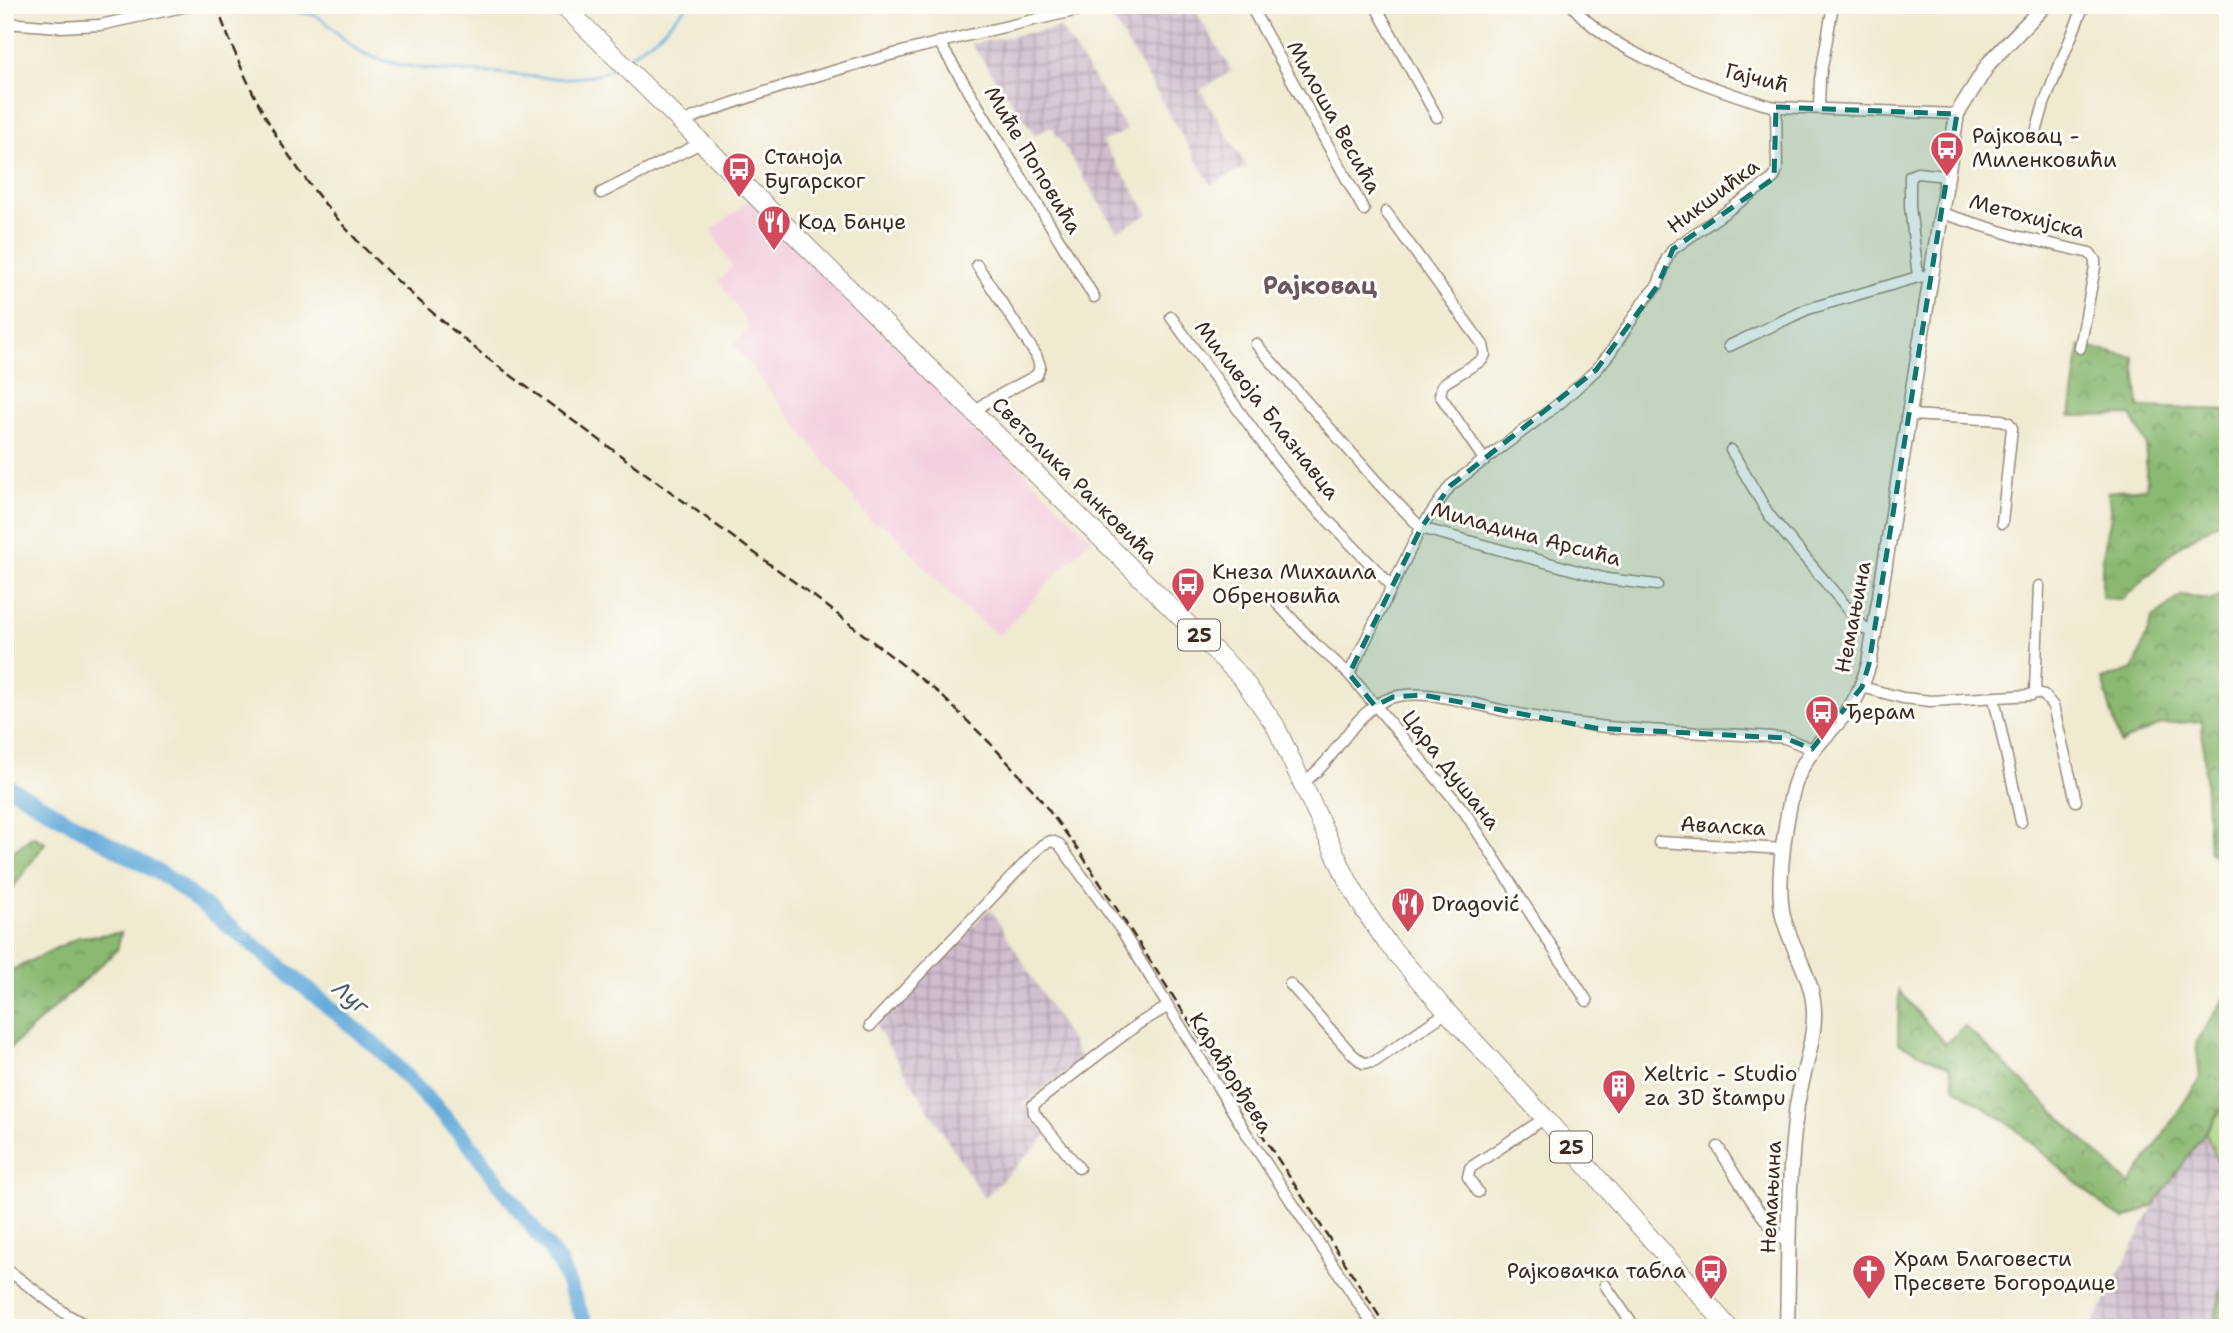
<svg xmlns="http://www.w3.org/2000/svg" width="2233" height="1333" font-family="'Shantell Sans',sans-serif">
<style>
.built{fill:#f3cfdf}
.industrial{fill:url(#industrial-grid)}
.grass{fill:url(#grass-tufts);stroke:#758251;stroke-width:2}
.forest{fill:url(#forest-crowns);stroke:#637248;stroke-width:2}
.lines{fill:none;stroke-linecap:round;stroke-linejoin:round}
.stream{stroke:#64aada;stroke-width:2.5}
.river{stroke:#64aada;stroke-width:16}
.minor-casing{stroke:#968a78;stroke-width:13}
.tertiary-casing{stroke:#968a78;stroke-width:17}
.primary-casing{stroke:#968a78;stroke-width:20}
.minor{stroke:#fff;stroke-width:10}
.tertiary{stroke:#fff;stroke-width:14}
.primary{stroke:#fff;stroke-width:18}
.rail{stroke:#3b2a1e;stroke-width:2.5;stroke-dasharray:10 5;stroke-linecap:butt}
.marked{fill:#0f766e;fill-opacity:0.2;stroke:#0f766e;stroke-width:5;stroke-dasharray:14 9;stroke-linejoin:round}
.labels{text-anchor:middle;stroke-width:6;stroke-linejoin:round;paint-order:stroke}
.shield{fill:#fdfcf7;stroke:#75695f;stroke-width:2}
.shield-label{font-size:19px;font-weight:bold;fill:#3b2a1e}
.street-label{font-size:21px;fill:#3b2a1e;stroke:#fdfcf7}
.poi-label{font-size:21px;fill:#3b2a1e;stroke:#fdfcf7;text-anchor:start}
.water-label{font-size:23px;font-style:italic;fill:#4b5d69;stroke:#fdfcf7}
.quarter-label{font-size:24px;font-weight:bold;fill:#6c575e;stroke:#fdfcf7}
</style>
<defs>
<pattern id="industrial-grid" width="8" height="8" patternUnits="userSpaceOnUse" patternTransform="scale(1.75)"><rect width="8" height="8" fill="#cfbdce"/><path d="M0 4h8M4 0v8" fill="none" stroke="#a99aa7"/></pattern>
<pattern id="grass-tufts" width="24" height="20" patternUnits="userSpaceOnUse" patternTransform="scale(1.75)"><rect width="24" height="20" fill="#afd984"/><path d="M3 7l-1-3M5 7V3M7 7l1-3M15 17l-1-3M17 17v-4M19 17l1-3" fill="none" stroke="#97ba72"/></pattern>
<pattern id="forest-crowns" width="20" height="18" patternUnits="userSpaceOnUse" patternTransform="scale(1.75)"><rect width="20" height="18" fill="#8bb972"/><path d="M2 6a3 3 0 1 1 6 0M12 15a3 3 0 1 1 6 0" fill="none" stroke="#73975d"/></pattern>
</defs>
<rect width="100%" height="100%" fill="#fdfcf7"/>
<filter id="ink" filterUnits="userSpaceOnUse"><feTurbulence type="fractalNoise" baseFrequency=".0143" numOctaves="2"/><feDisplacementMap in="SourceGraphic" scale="14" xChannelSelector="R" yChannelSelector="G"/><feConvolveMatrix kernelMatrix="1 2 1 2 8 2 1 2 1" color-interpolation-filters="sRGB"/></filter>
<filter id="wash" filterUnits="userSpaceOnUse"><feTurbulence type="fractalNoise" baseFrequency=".00686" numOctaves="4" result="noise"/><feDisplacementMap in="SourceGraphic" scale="28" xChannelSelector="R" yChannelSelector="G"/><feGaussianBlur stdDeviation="1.57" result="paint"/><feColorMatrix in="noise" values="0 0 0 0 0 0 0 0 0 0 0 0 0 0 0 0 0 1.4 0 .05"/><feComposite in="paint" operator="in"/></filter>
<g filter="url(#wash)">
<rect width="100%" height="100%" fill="#f0ead1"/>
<path class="built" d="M750,200l341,338 -92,97 -35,-26 -80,-86 -10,2 -140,-180 15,-19 -30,-45 13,-14 -20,-37z"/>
<g class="industrial">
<path d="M1136,5h56l40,66 -32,19 47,77 -36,17 -102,-171z"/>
<path d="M1060,27l67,103 -25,12 47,72 -32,17 -65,-104 -17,7 -64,-90z"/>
<path d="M990,908l92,151 -58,45 23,31 -63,63 -108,-172z"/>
<path d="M2206,1132l22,55v74l-15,67h-122l63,-123z"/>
</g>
<path class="grass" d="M2223,1108l5,2v77l-22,-55z"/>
<g class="forest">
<path d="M2080,346l54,11 5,50 89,3v106l-50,31 -55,52 -21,-1v-37l9,-45 -3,-24 38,-4v-45l-15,-28 -61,1z"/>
<path d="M2228,590v279l-19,-19 -7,-129 -40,3 -42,19 -18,-64 32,-10 18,-50 30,-24 30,5z"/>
<path d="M33,836l12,7 -40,56v-41z"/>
<path d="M121,933l-4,17 -112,103v-87l7,4 67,-33z"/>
<path d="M1899,991l46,53 20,-18 165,159 70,-107 -4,-35 32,-50v117l-6,-2 -68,97 -29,14 -18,-10 -95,-83 -57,-38 -6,-21 -51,-24z"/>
<path d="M2228,1261v67h-15z"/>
</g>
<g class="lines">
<g class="stream">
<path d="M250,5l65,10c18,9 29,29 46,37 42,20 93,18 138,21 31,3 90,13 116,-7"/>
<path d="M628,57l29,-21 31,-31"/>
</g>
<path class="river" d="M5,785l166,95 104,82 108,90 85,90 91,120 28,66"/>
</g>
</g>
<g filter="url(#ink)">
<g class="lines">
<g class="minor-casing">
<g id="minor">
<path d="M1250,5l114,205"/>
<path d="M1375,5l62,112"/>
<path d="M1572,5c35,46 136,82 191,99l13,3 181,7"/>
<path d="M5,23l55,4 40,-2 92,-20"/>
<path d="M939,42l155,255"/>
<path d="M1819,108l1,-29 13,-74"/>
<path d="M681,122c138,-53 277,-86 421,-117"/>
<path d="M2035,136l9,-32 40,-99"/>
<path d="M601,193l100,-50"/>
<path d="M1386,212l97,133 2,10 -3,5 -36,22 -4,4 -2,9 45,66"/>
<path d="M1941,213l75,23 74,17 5,7v7l-15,81"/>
<path d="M1918,277l-8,-71v-30l7,-3 29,3"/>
<path d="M1171,317l103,142 28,35 90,92"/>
<path d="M1256,344l121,138 44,46 186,51 50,6"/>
<path d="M1729,346l79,-37 110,-32 13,-2"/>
<path d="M975,413l10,-10 52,-28 3,-9 -4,-11 -59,-90"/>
<path d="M1910,415l92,5 7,3 3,5 -10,95"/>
<path d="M1731,450l38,65 96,114 9,5"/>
<path d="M1278,604l35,38 36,32 115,137 123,190"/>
<path d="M1349,674l72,-146 29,-42 110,-83 36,-33 14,-17 36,-55 12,-13 9,-27 6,-9 101,-71 3,-9 -1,-62"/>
<path d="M1862,687l41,11 28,3 101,-6 3,-5 4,-104"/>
<path d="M2035,692l9,3 9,11 23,95"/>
<path d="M1994,698l27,124"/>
<path d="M1303,782c31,-18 45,-64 82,-82 32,-15 87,4 120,11 94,22 185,19 280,27l27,11"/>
<path d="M1659,842l125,7"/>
<path d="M1290,984l61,69 12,10 11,-1 73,-50"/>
<path d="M870,1026l172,-181 9,-4 8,3 63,87 126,205 127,192"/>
<path d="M1718,1147c12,19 53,91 72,96"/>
<path d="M1079,1168l-45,-55 -1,-8 105,-81 29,-17"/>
<path d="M1478,1192l-10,-15 2,-9 75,-50"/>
<path d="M5,1268l61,46 25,14"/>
<path d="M1605,1285l30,43"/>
</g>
</g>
<g class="tertiary-casing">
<path id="tertiary" d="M1787,1328c2,-74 0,-150 10,-223 5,-30 18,-65 17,-94 -1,-33 -21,-60 -30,-91 -9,-31 1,-94 8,-126 10,-44 38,-57 61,-91 8,-13 12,-26 16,-39l88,-550 32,-51 56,-58"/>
</g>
<g class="primary-casing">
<path id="primary" d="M563,5l678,672 34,48 73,156 17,30 22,32 60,69 98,106 184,210"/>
</g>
<use href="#minor" class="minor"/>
<use href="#tertiary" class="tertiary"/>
<use href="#primary" class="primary"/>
<path class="rail" d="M216,5c14,37 29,74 48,109 53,98 136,174 223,244l328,239 124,96 51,50 45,49 45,60 307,476"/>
</g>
</g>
<path class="marked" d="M1776,107l181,7 -88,550 -7,23 -50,62 -27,-11 -190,-10 -172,-33 -30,2 -18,9 -26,-32 72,-146 29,-42 146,-116 62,-85 15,-36 101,-71z"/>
<defs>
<g id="bus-pin" transform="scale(1.75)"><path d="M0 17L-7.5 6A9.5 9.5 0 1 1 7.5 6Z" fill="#d1495b" stroke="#fdfcf7"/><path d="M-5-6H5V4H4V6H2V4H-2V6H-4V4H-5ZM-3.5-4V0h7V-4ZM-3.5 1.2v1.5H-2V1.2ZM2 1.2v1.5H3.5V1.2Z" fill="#fff"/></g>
<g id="restaurant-pin" transform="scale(1.75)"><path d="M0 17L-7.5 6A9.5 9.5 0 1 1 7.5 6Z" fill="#d1495b" stroke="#fdfcf7"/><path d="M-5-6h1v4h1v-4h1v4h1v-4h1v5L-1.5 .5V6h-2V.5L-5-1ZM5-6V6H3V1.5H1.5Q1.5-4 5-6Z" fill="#fff"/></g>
<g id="building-pin" transform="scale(1.75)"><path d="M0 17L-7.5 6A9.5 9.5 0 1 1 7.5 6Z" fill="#d1495b" stroke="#fdfcf7"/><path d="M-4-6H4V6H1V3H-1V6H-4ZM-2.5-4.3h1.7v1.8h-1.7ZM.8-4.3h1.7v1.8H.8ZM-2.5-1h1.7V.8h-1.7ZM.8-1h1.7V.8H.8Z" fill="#fff"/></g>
<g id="church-pin" transform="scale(1.75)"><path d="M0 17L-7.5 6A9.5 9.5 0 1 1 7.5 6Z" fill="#d1495b" stroke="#fdfcf7"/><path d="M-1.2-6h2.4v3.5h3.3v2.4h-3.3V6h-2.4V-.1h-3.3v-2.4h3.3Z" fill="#fff"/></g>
</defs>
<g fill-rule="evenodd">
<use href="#bus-pin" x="1947" y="148"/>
<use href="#bus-pin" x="739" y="169"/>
<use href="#restaurant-pin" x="774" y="222"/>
<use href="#bus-pin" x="1188" y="584"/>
<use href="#bus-pin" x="1822" y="712"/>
<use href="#restaurant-pin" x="1408" y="904"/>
<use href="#building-pin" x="1619" y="1086"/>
<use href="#bus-pin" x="1711" y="1271"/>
<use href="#church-pin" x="1869" y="1271"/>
</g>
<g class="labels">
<g class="shield">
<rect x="1178" y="619.5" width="42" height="31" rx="5"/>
<rect x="1550" y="1131.5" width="42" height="31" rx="5"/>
</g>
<g class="shield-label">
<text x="1199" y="642">25</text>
<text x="1571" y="1154">25</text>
</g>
<g class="street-label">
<text transform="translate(1757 78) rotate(14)" y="7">Гајчић</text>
<text transform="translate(1334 117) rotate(61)" y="7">Милоша Весића</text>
<text transform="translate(1033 160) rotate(59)" y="7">Миће Поповића</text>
<text transform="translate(1713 196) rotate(-37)" y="7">Никшићка</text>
<text transform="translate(2027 216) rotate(15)" y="7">Метохијска</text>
<text transform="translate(1267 410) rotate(52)" y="7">Миливоја Блазнавца</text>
<text transform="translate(1075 480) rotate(45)" y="7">Светолика Ранковића</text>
<text transform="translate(1526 534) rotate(15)" y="7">Миладина Арсића</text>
<text transform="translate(1853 617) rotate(-79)" y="7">Немањина</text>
<text transform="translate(1451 770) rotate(52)" y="7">Цара Душана</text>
<text transform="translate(1723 826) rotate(3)" y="7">Авалска</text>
<text transform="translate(1231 1073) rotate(58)" y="7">Карађорђева</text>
<text transform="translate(1771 1197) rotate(-87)" y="7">Немањина</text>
</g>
<g class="poi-label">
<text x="1972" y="143">Рајковац -<tspan x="1972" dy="24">Миленковићи</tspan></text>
<text x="764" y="164">Станоја<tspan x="764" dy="24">Бугарског</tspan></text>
<text x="798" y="229">Код Банџе</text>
<text x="1212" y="579">Кнеза Михаила<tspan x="1212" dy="24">Обреновића</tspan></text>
<text x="1846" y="719">Ђерам</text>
<text x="1432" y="911">Dragović</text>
<text x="1644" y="1081">Xeltric - Studio<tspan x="1644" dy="24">za 3D štampu</tspan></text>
<text x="1894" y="1266">Храм Благовести<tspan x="1894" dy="24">Пресвете Богородице</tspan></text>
<text x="1686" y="1278" text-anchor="end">Рајковачка табла</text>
</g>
<g class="water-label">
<text transform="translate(351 997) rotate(39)" y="8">Луг</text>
</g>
<g class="quarter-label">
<text x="1320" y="294">Рајковац</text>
</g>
</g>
<rect width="2233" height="1333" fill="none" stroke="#fdfcf7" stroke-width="28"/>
</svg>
